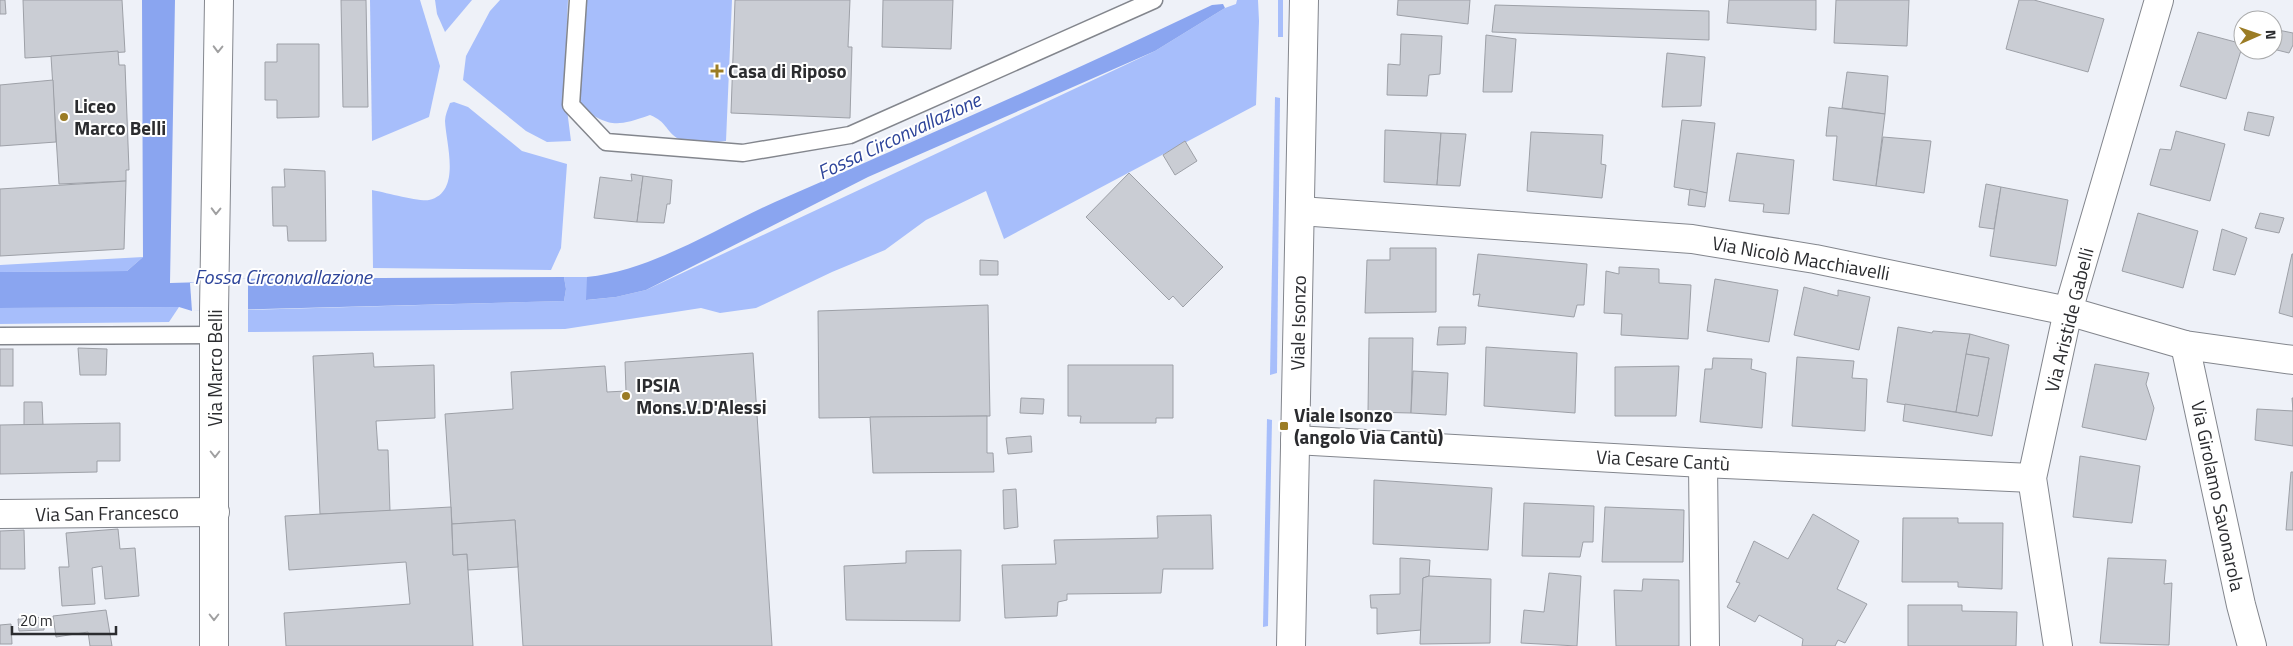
<svg xmlns="http://www.w3.org/2000/svg" width="2293" height="646" font-family="'Titillium Web',sans-serif">
<style>
.green{fill:#a7befb}
.water{fill:#8aa5f0}
.pier{fill:#eef1f8}
.building{fill:#cacdd4;stroke:#9da0a7}
.lines{fill:none;stroke-linecap:round;stroke-linejoin:round}
.service-casing{stroke:#83868d;stroke-width:19}
.minor-casing{stroke:#83868d;stroke-width:30}
.secondary-casing{stroke:#83868d;stroke-width:30}
.service{stroke:#fff;stroke-width:16}
.minor{stroke:#fff;stroke-width:28}
.secondary{stroke:#fff;stroke-width:28}
.oneway{stroke:#a0a0a1}
.poi-dot{fill:#9b7c25;stroke:#fff;stroke-width:2}
.labels{text-anchor:middle;stroke-width:4;stroke-linejoin:round;paint-order:stroke}
.poi-label{font-size:19px;font-weight:bold;fill:#2b2c2f;stroke:#fff;text-anchor:start}
.street-label{font-size:19px;fill:#2b2c2f;stroke:#fff}
.water-label{font-size:20px;font-style:italic;fill:#2d449a;stroke:#fff}
</style>
<rect width="100%" height="100%" fill="#eef1f8"/>
<g class="green">
<path d="M370,0h50l20,66 -11,51 -57,24z"/>
<path d="M435,0h37l-27,32 -8,-18z"/>
<path d="M500,0h68l-4,86 7,55 -24,1 -21,-11 -63,-51 3,-24 24,-45z"/>
<path d="M585,0h147l-6,141c-14,1 -37,5 -49,-3 -12,-8 -10,-16 -27,-23 -37,13 -40,11 -73,-9z"/>
<path d="M1237,0h21l1,21 -3,84 -252,134 -18,-48 -60,29 -41,30 -53,22 -76,36 -36,5 -19,-5 -136,21 -317,3v-22l316,-9 2,-12 -2,-12h23v23l29,-3 30,-7 509,-239 70,-43 11,-4z"/>
<rect x="1278" y="0" width="5" height="37"/>
<path d="M1275,97l5,1 -3,275 -7,2z"/>
<path d="M454,102l14,5 54,44 45,13 -6,84 -10,22 -178,-2 -1,-78c11,2 48,12 57,10 33,-8 17,-56 16,-79 0,-6 3,-12 5,-18z"/>
<path d="M143,257l-16,14 -127,1v-7z"/>
<path d="M179,307l-10,15 -169,2v-16z"/>
<path d="M1267,419l5,1 -4,206 -5,1z"/>
</g>
<g class="water">
<path d="M142,0h33l-5,283 35,-1 10,-3 349,-2 2,12 -2,12 -372,10 -13,-4 -179,1v-36l127,-1 16,-14z"/>
<path d="M1223,4l2,4 -70,43 -287,126 -222,113 -30,7 -30,3 1,-23c66,-7 128,-48 188,-75 146,-64 293,-128 437,-197z"/>
</g>
<path class="pier" d="M215,279h33v31l-56,1 -2,-28z"/>
<g class="building">
<path d="M0,0h5l1,14h-6z"/>
<path d="M23,0h99l3,52 -100,6z"/>
<path d="M341,0h25l2,107h-25z"/>
<path d="M735,0h115l-2,47h4l-2,71 -119,-5z"/>
<path d="M883,0h70l-2,49 -69,-2z"/>
<path d="M1398,0h72l-2,24 -71,-9z"/>
<path d="M1729,0h87v30l-89,-7z"/>
<path d="M1836,0h73l-2,46 -73,-3z"/>
<path d="M2019,0h15l70,19 -16,53 -82,-23z"/>
<path d="M1495,5l214,6v29l-217,-8z"/>
<path d="M2273,29l20,4v12l-4,8 -16,-4z"/>
<path d="M2198,32l45,12 -17,55 -46,-13z"/>
<path d="M1401,34l41,2 -2,38 -11,1 -2,21 -40,-1 1,-31 12,1z"/>
<path d="M1486,35l30,4 -4,53h-29z"/>
<path d="M277,44h42v73l-42,1v-18h-12v-38h12z"/>
<path d="M118,51l1,14h6l4,105h-3v11l-67,3 -8,-128z"/>
<path d="M1667,53l38,4 -4,49 -39,1z"/>
<path d="M1847,72l41,4 -3,38 -43,-6z"/>
<path d="M53,80l3,62 -56,4v-61z"/>
<path d="M1829,107l56,7 -9,72 -43,-6 4,-44h-11z"/>
<path d="M2248,112l26,5 -5,19 -25,-6z"/>
<path d="M1682,120l33,3 -8,70 -33,-6z"/>
<path d="M1385,130l56,3 -4,52 -53,-3z"/>
<path d="M2176,131l49,13 -15,57 -60,-16 10,-36 11,1z"/>
<path d="M1531,132l72,3 -2,29 5,1 -4,33 -75,-7z"/>
<path d="M1441,133l25,1 -6,52 -23,-1z"/>
<path d="M1883,137l48,4 -7,52 -48,-7z"/>
<path d="M1185,141l12,20 -22,14 -12,-20z"/>
<path d="M1737,153l57,7 -5,54 -26,-2 1,-8 -35,-3z"/>
<path d="M284,169l41,2 1,70h-38l-1,-15h-14l-1,-39h13z"/>
<path d="M1129,173l94,94 -40,40 -10,-11 -4,4 -83,-83z"/>
<path d="M631,174l12,2 -6,46 -43,-4 6,-41 32,4z"/>
<path d="M643,176l29,4 -2,24h-3l-3,19 -27,-1z"/>
<path d="M126,181l-2,68 -124,7v-67z"/>
<path d="M1986,184l15,3 -7,42 -15,-2z"/>
<path d="M2001,187l67,13 -12,66 -66,-10z"/>
<path d="M1690,189l17,4 -2,14 -17,-2z"/>
<path d="M2138,213l60,18 -15,57 -61,-17z"/>
<path d="M2260,213l24,5 -5,15 -24,-5z"/>
<path d="M2222,229l25,9 -12,37 -22,-5z"/>
<path d="M1390,248h46v64l-71,1 2,-53h23z"/>
<path d="M1478,254l109,10 -3,41h-7l-3,12 -96,-11 2,-12 -7,1z"/>
<path d="M2292,254h1v63l-14,-4z"/>
<path d="M980,260l18,1v14h-18z"/>
<path d="M1619,267l40,2v14l32,2 -3,54 -67,-4 1,-21 -18,-1 2,-42 13,3z"/>
<path d="M1715,279l63,11 -9,52 -62,-11z"/>
<path d="M1804,287l34,9v-6l32,7 -11,53 -65,-15z"/>
<path d="M988,305l2,111 -171,2 -1,-107z"/>
<path d="M1439,327h27l-1,17 -28,1z"/>
<path d="M1898,327l34,6 1,-2 37,3 -14,78 -69,-10z"/>
<path d="M1970,334l39,11 -17,91 -89,-15 2,-17 73,12 11,-58 -23,-4z"/>
<path d="M1369,338h44l-2,75 -43,-1z"/>
<path d="M1486,347l91,6 -2,60 -91,-7z"/>
<path d="M78,348l29,1 -1,26h-26z"/>
<rect x="0" y="349" width="13" height="37"/>
<path d="M373,353l1,14 60,-2 1,53 -59,3 2,29h10l2,61 -70,3 -7,-158z"/>
<path d="M753,353l19,293h-249l-8,-126 -63,4 -7,-110 68,-5 -2,-37 94,-6 2,26 19,-1 -1,-29z"/>
<path d="M1966,354l23,4 -11,58 -22,-4z"/>
<path d="M1797,357l57,4 -2,17 15,1 -2,52 -73,-5z"/>
<path d="M1713,358l39,1 -1,10 15,4 -4,55 -62,-6 5,-53h7z"/>
<path d="M2095,364l54,9 -3,11 8,24 -8,32 -64,-13z"/>
<path d="M1068,365h105v53h-17v5h-76l1,-7h-13z"/>
<path d="M1679,366l-3,50h-61v-49z"/>
<path d="M1413,371l35,2 -2,42 -35,-2z"/>
<path d="M1021,398l23,1 -1,15 -23,-1z"/>
<path d="M2292,398h1v48l-38,-6 2,-31 36,2z"/>
<path d="M24,402h18l1,23h-19z"/>
<path d="M987,416v37h6l1,19 -121,1 -3,-56z"/>
<path d="M120,423v38h-23v11l-97,2v-49z"/>
<path d="M1031,436l1,16 -24,2 -2,-16z"/>
<path d="M2080,456l60,10 -8,57 -59,-6z"/>
<path d="M2291,472h2v58h-7z"/>
<path d="M1374,480l118,8 -4,62 -115,-6z"/>
<path d="M1016,489l2,38 -14,2 -1,-39z"/>
<path d="M1524,503l70,3 -1,36h-10l-3,15 -58,-1z"/>
<path d="M451,507l2,48 14,-1 6,92h-187l-2,-33 126,-9 -4,-42 -117,8 -4,-54z"/>
<path d="M1605,507l79,3 -1,52h-81z"/>
<path d="M1813,514l46,27 -22,48 30,15 -22,39 -7,-3 -3,6h-33l1,-7 -44,-24 -4,7 -28,-15 13,-24 -4,-1 18,-41 34,18z"/>
<path d="M1211,515l2,54h-50l-2,24 -94,1v6l-9,2 -1,14 -52,2 -3,-53 54,-1 -2,-24 104,-2 -1,-22z"/>
<path d="M1903,518h55v5h45l-1,66 -44,-2v-5h-56z"/>
<path d="M515,520l3,47 -50,3 -1,-16 -14,1 -1,-31z"/>
<path d="M118,529l2,20 15,-1 4,48 -34,3 -3,-33 -10,2 3,36 -33,2 -3,-39h10l-3,-34z"/>
<path d="M24,530l1,39h-25v-38z"/>
<path d="M961,550l-1,71 -114,-1 -2,-54 62,-3v-12z"/>
<path d="M1400,558l30,2 -1,16 -6,2 -2,52 -44,4v-26h-6l-1,-13 30,-1z"/>
<path d="M2108,558l58,2 -2,24 8,-1 -3,62 -69,-2z"/>
<path d="M1549,573l32,3 -4,70 -56,-3 3,-33 20,2z"/>
<path d="M1429,576l62,3 -1,64 -70,1 3,-66z"/>
<path d="M1643,579l36,1v66h-63l-2,-56 28,1z"/>
<path d="M1908,605h54v6l55,1 -1,34h-108z"/>
<path d="M106,610l6,36h-22l-2,-14 -32,5 -3,-21z"/>
<path d="M44,617v13l-25,1 -1,-12z"/>
<path d="M11,624l1,20h-12v-19z"/>
</g>
<g class="lines">
<g class="service-casing">
<g id="service">
<path d="M578,0l-7,105 35,37 137,11 107,-18 304,-135"/>
<path d="M0,336l215,-1"/>
</g>
</g>
<g class="minor-casing">
<g id="minor">
<path d="M1300,211l392,28 123,20 253,52 117,34 108,15"/>
<path d="M2185,345l56,260 11,41"/>
<path d="M1295,440l408,23 329,15"/>
<path d="M1703,463l2,183"/>
<path d="M0,514l215,-2"/>
<path d="M214,646v-335l5,-311"/>
<path d="M2058,646l-26,-168 36,-167 91,-311"/>
</g>
</g>
<g class="secondary-casing">
<path id="secondary" d="M1291,646l13,-646"/>
</g>
<use href="#service" class="service"/>
<use href="#minor" class="minor"/>
<use href="#secondary" class="secondary"/>
</g>
<defs><path id="oneway-chevron" d="M-2-3.5L2.5 0L-2 3.5" fill="none" stroke-width="1.6" stroke-linecap="round" stroke-linejoin="round" transform="scale(1.25)"/></defs>
<g class="oneway">
<use href="#oneway-chevron" transform="translate(218 49) rotate(91)"/>
<use href="#oneway-chevron" transform="translate(216 211) rotate(91)"/>
<use href="#oneway-chevron" transform="translate(215 454) rotate(90)"/>
<use href="#oneway-chevron" transform="translate(214 617) rotate(90)"/>
</g>
<g class="poi-dot">
<path d="M714.5 63.5h5v5h5v5h-5v5h-5v-5h-5v-5h5z"/>
<circle cx="64" cy="117" r="5"/>
<circle cx="626" cy="396" r="5"/>
<rect x="1279" y="421" width="10" height="10" rx="2.5"/>
</g>
<g class="labels">
<g class="poi-label">
<text x="728" y="78">Casa di Riposo</text>
<text x="74" y="113">Liceo<tspan x="74" dy="22">Marco Belli</tspan></text>
<text x="636" y="392">IPSIA<tspan x="636" dy="22">Mons.V.D'Alessi</tspan></text>
<text x="1294" y="422">Viale Isonzo<tspan x="1294" dy="22">(angolo Via Cantù)</tspan></text>
</g>
<g class="street-label">
<text transform="translate(1801 258) rotate(10)" y="7">Via Nicolò Macchiavelli</text>
<text transform="translate(2069 320) rotate(-76)" y="7">Via Aristide Gabelli</text>
<text transform="translate(1298 323) rotate(-89)" y="7">Viale Isonzo</text>
<text transform="translate(215 368) rotate(-90)" y="7">Via Marco Belli</text>
<text transform="translate(1663 460) rotate(3)" y="7">Via Cesare Cantù</text>
<text transform="translate(2218 496) rotate(78)" y="7">Via Girolamo Savonarola</text>
<text transform="translate(107 513) rotate(-1)" y="7">Via San Francesco</text>
</g>
<g class="water-label">
<text transform="translate(899 136) rotate(-25)" y="7">Fossa Circonvallazione</text>
<text x="283" y="284">Fossa Circonvallazione</text>
</g>
</g>
<g transform="translate(2258 35) rotate(88)"><circle r="24" fill="#ffffff" stroke="#aaabac"/>
<path d="M0-4L9 19L0 12L-9 19Z" fill="#9b7c25"/>
<text y="-8" font-size="14" font-weight="bold" text-anchor="middle" fill="#2b2c2f">N</text>
</g>
<path d="M12 626v8h104v-8" fill="none" stroke="#2b2c2f" stroke-width="2.5"/>
<text x="20" y="626" font-size="15" fill="#2b2c2f" stroke="#ffffff" stroke-width="4" paint-order="stroke">20 m</text>
</svg>
